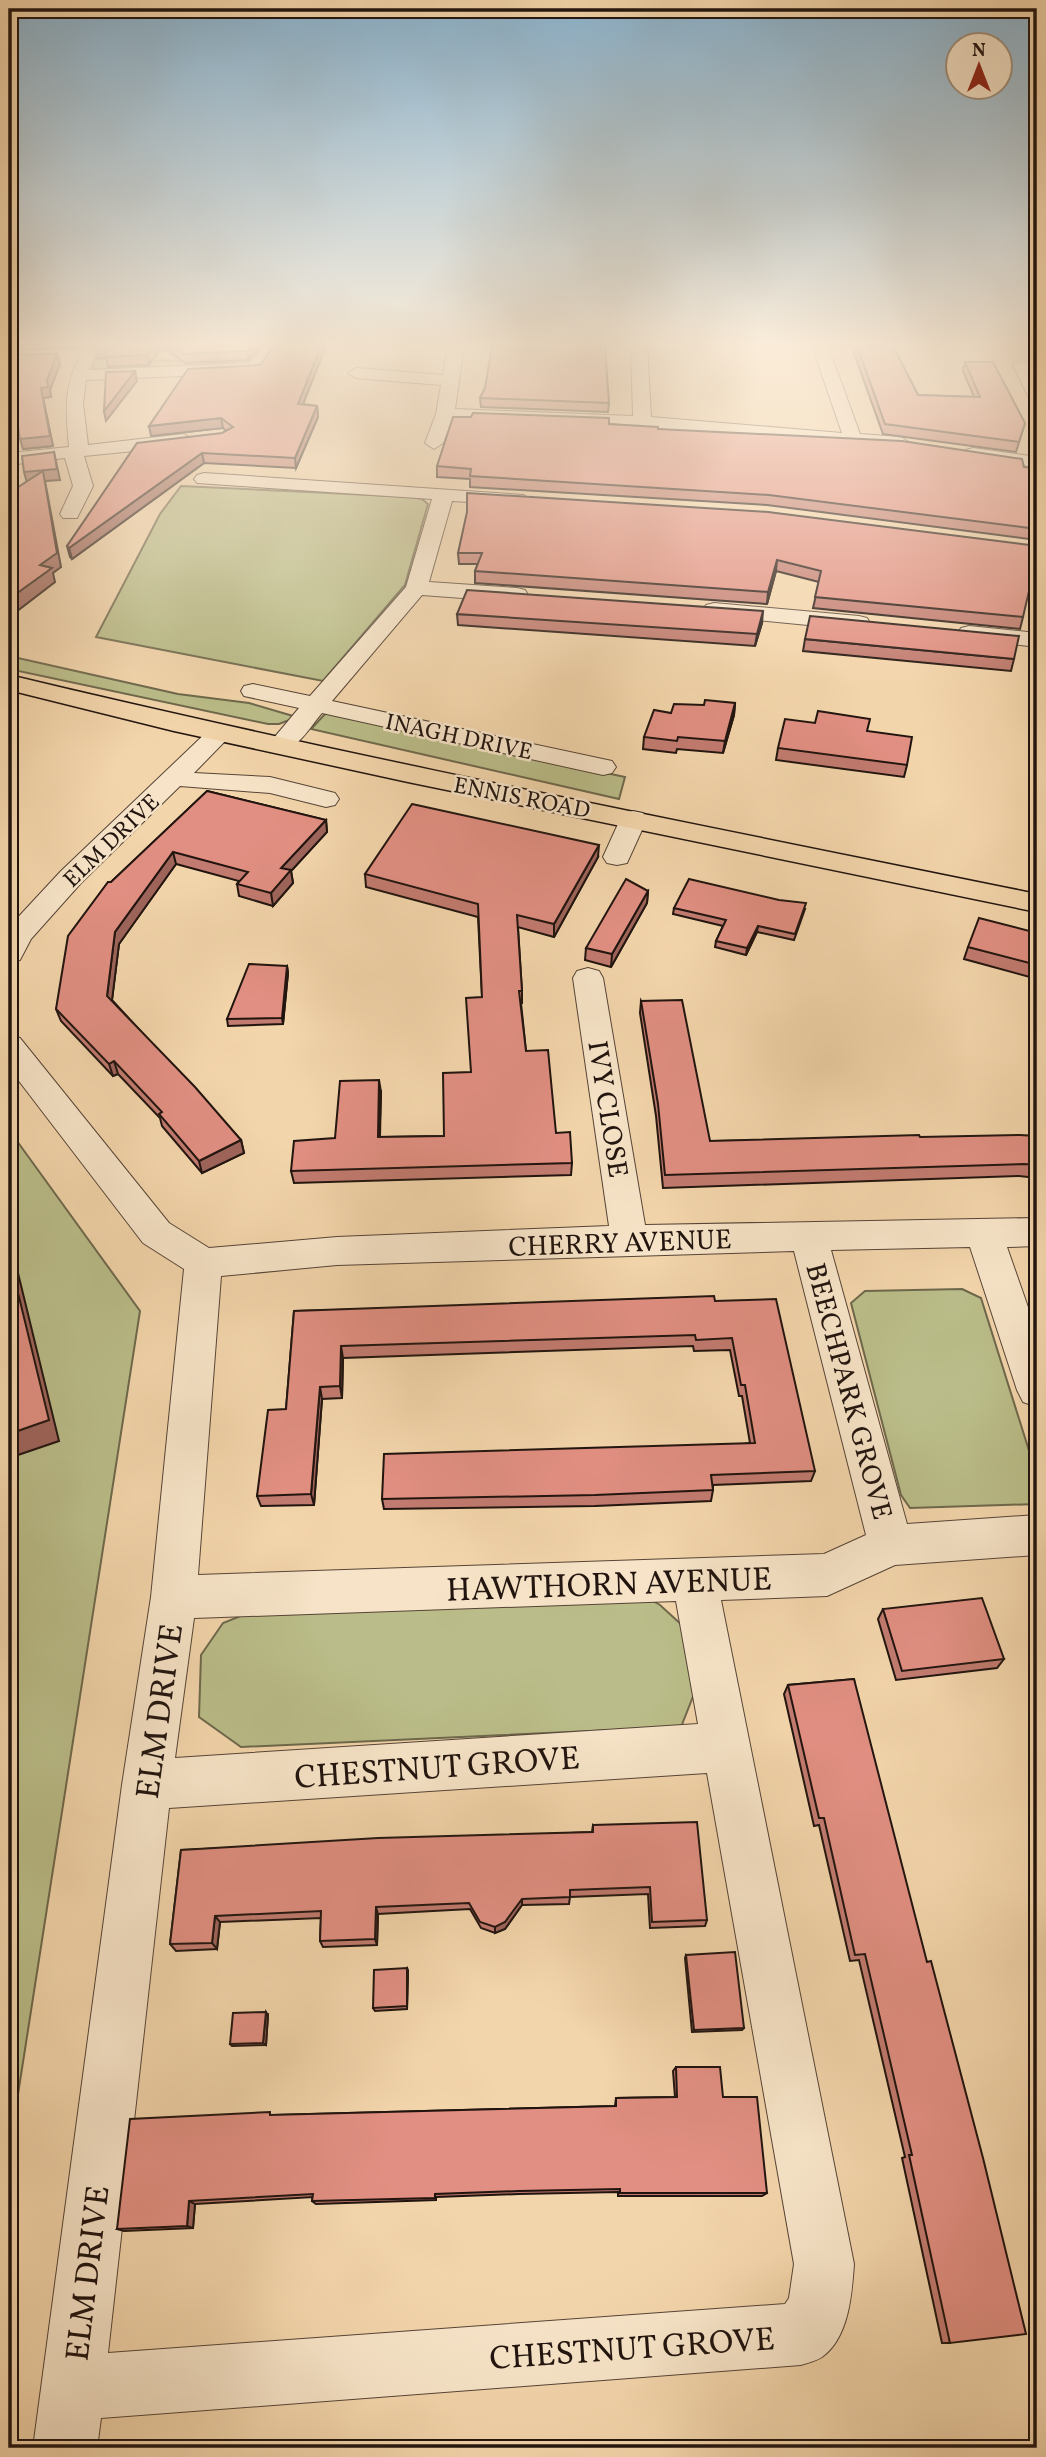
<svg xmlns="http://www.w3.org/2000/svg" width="1046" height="2457" font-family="Vollkorn,serif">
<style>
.green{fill:#babd89;stroke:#6e684c;stroke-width:2}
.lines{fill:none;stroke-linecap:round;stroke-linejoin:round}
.minor-casing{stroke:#564436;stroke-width:2}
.major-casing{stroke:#21140f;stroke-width:3}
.minor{fill:#f7e4c8;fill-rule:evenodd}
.major{fill:#f3d5ab;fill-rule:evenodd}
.wall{fill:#c27b70;stroke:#21140f;stroke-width:2}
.shaded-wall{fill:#9e645b;stroke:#21140f;stroke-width:2}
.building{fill:#e18f82;stroke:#21140f;stroke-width:2}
.labels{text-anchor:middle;stroke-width:5;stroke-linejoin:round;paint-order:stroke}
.far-street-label{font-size:23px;fill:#21140f;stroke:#f7e4c8}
.street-label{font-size:28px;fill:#21140f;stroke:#f7e4c8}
.near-street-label{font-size:33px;fill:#21140f;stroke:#f7e4c8}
</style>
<rect width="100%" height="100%" fill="#f3d5ab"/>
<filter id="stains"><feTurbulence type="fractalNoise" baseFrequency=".00286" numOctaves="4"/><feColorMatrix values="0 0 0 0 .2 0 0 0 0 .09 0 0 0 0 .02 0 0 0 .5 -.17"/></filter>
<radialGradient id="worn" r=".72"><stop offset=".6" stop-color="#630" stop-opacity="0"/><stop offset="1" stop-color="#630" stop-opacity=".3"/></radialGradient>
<g class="green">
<path d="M247,346h18l-12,17 -158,7 -3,-5 4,-6 137,3z"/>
<path d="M181,486l230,11 11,2 6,5 -23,81 -82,96 -227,-44 64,-123z"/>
<path d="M9,656l169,38 71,9 44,13 -1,3 -13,5h-11l-259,-55z"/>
<path d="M326,713l299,64 -6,22 -308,-70z"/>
<path d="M9,1130l131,181 -131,841z"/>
<path d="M962,1289l19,9 56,178v28l-127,4 -9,-13 -50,-192 14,-12z"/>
<path d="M637,1592l23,13 23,21 11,68 -13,33 -440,20 -42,-30 2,-62 22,-32 33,-13z"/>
</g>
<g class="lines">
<g class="minor-casing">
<g id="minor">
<path d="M84,346h16l-11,24 161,-7 13,-17h17l-19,26 -6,1 -169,7 -3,23 5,42 96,-11 9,6 -9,6 -100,10 9,30 -16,32h-14l-3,-4 13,-28 -8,-28 -56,7v-12l60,-6c-4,-44 -5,-60 15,-101z"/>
<path d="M448,346h16l-9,63 178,7 -2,-70h16l4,71 191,16 -30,-87h16l32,88 41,3 9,6 -9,6 -259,-22 -190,-7 -9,23 -9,6 -9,-6 11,-29 5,-29 -85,-7 -8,-5 8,-5 87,7z"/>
<path d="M1021,360l6,1 10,19v21l-9,-5 -15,-31z"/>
<path d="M973,448l64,9v12l-71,-11 -2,-4 2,-4z"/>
<path d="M204,473l320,22 3,4 -3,4 -7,2 -65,-4 -23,81 88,6 8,2 3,5 -3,5 -8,2 -95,-7 -90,106 280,60 4,6 -4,6 -9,2 -281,-62c-14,16 -27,43 -50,37l-4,-5 31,-37 -55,-12 -3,-5 3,-5 9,-2 57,12 96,-109 26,-88 -235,-16 -3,-4 3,-4z"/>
<path d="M714,603l145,13 8,2 3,5 -3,5 -8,2 -153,-15 -3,-5 3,-5z"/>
<path d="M969,626l68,7v14l-76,-9 -3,-5 3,-5z"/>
<path d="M220,725l9,3 4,5 -39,40 76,4 65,16 4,6 -4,6 -9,2 -56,-14 -90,-7 -99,97 -50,56 -11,21 -11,3v-36l52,-56 150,-143z"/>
<path d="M633,811l10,2 4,6 -20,44 -10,2 -10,-2 -4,-6 20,-44z"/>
<path d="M588,968l11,3 4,7 42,247 392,-7v28l-30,1 30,86v74l-14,-5 -6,-12 -47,-143 -139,3 76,274 130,-9v40l-142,10 -68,31 -106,4 133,664c-2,29 -5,74 -32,93 -6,4 -15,6 -21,8l-700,53 -4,30h-64l89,-663 29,-188 33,-328 -41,-26 -134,-175v-33l11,3 149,185 40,25 128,-11 272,-11 -36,-248 4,-7zM794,1251l72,284 -42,19 -626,21 23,-299 116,-11zM676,1601l22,123 -523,34 19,-140zM707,1773l87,491 -5,34 -4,6 -677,49 61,-545z"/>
</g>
</g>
<g class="major-casing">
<path id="major" d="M9,675c341,82 685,149 1028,219v18l-629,-130 -234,-51 -165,-41z"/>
</g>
<use href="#minor" class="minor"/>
<use href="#major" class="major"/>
</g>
<g class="wall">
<path d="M9,346h72l-1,2 -71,2z"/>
<path d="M96,346h164l-11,14 -64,3 -23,-16 -13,18 -41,2 -2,-9h-8l-3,-10z"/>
<path d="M326,346l-23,58 14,2 1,11 -22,51 -92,-5 -132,96 -2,-2 -3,-11 159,-115 -3,-3 -72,8 109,-71z"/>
<path d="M856,346h37l25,49 56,2 -11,-26 2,-9 60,61 -9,29 -133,-18 -29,-81z"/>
<path d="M57,354l3,10 -10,26 1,7 -8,1 10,48 -30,3 -11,-58 -3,1v-37z"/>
<path d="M485,388l124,15 -1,9 -127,-5 -1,-9z"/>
<path d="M609,424l428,44v72l-270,-35 -297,-18v-8l-33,-2v-11z"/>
<path d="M768,512l255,105 -3,12 -207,-21 6,-26 -43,-11 -9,33 -292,-21v-12l3,-7h-19l-1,-11z"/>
<path d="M457,614l305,9 -7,23 -297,-21z"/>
<path d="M805,639l209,20 -3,12 -208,-20z"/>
<path d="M735,703l-1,12 -11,38 -46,-4 -1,4 -33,-4 1,-12 27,-24 33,-8z"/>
<path d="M867,731l40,34 -3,12 -128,-17 2,-12z"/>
<path d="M207,791l119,29 1,12 -36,39 2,12 -20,23 -34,-10 -2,-12 2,-3 -63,-17 -57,80 -7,56 129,140 3,13 -42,20 -40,-47 -2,-8 -42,-44 -5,2 -52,-55 -5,-12 55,-127z"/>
<path d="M598,857l-44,80 -36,-10 4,64v12h-1l5,48 30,82 16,30 -1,12 -277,8 -3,-12 44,-33 46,-46 -1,45 64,-1 27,-64 11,-75 -4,-80 -112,-30 -1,-13z"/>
<path d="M648,891l-1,12 -36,64 -26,-7 1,-12z"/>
<path d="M674,908l131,1 -11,31 -37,-8 -11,23 -31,-8 1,-6 7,-15 -50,-12z"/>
<path d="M1037,933v46l-73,-20 4,-12z"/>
<path d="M287,966l1,7 -5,51 -55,2 -1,-7z"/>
<path d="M641,1001l69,140 327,-5v42l-18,-2 -356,12 -7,-72 -16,-103z"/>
<path d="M715,1301l100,170 -4,10 -98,4v5l-2,11 -116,5 -211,3 -2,-10 368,-56 -8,-47h-3l-9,-46 -36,1 -1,-5 -350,12 -1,40 -20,1 -8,106 -53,1 -4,-10 29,-87 8,-98z"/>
<path d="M1037,1598v20l-5,-14z"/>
<path d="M883,1609l121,50 -7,9 -101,12 -18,-61z"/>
<path d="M854,1679l96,664h-8l-40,-185 3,-1 -46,-197 -9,1 -31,-136 -5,1 -30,-132 4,-9z"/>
<path d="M593,1825l114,95 -2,6 -55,2 -2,-34 -78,3 -1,7 -47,1 -17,24 -10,4 -14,-5 -11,-19 -92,5 -1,31 -54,2 -3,-6 1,-23 -101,4 -3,27 -41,2 -6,-7 11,-94 411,-18z"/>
<path d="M686,1955l58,73 -2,2 -50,2 -7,-74z"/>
<path d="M407,1968l1,3 -1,38 -32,2 -2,-3z"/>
<path d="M268,2015l-2,30 -34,1 -2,-2z"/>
<path d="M676,2067l47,30 44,96 -5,3h-144v-4l-99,2 -83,3v3l-120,4 -4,-3 1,-4 -118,7 -2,24 -69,3 -7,-2 156,-114 342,-9 1,-8 59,-1 -2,-26z"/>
</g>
<g class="shaded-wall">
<path d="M154,346l8,1 -13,18 -2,-10z"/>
<path d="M251,346h9l-11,14 -2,-9z"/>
<path d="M321,346h5l-27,68 -1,-10z"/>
<path d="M57,354l3,10 -10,26 1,7 -8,1 10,48 -30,3 -3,-10 21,-51 6,-8z"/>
<path d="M135,371l2,10 -31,40 -2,-10z"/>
<path d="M317,406l1,11 -22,51 -1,-10z"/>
<path d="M221,418l2,10 -72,8 -2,-10z"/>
<path d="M54,452l6,28 -15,1 16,86 -8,6 2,9 -43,33 -3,-10v-6l18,-116 -3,-11z"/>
<path d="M202,453l2,10 -132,96 -3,-11z"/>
<path d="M777,560l-1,11 -9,33 1,-12z"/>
<path d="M763,611l-1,12 -7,23 2,-12z"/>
<path d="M735,703l-1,12 -11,38 2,-12z"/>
<path d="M326,820l1,12 -36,39 2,12 -20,23 -2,-13 10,-25z"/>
<path d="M599,845l-1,12 -44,80v-13z"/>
<path d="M173,852l3,12 -57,80 -8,64 -4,-12 8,-64z"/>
<path d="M648,891l-1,12 -36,64 1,-13z"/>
<path d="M758,926l-1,6 -11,23 1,-7z"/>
<path d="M287,966l1,7 -5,51 -1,-6z"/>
<path d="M114,1061l4,13 -5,2 -4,-12z"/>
<path d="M379,1080l2,12 -2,57 -1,-12z"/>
<path d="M241,1140l3,13 -42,20 -3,-12z"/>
<path d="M9,1252l8,17 42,172 -50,17z"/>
<path d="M341,1346l2,12 -1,40 -2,-12z"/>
<path d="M320,1387l2,12 -8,106 -3,-11z"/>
<path d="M522,1899v6l-17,24 -10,4v-6z"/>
<path d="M376,1907l2,7 -1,31 -2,-6z"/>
<path d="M215,1916l5,6 -3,27 -5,-6z"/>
<path d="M407,1968l1,3 -1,38z"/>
<path d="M266,2012l2,3 -2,30 -3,-2z"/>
<path d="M189,2201l6,3 -2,24 -6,-2z"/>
</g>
<g class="building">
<path d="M96,346h58l-7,9 -41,2v-9h-11z"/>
<path d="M173,346h78l-4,5 -64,3z"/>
<path d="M274,346h47l-23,58 19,2 -22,52 -93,-5 -133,95 -2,-2 70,-103 85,-10 11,-6 -12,-9 -72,8 39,-57 72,-4z"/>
<path d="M492,346h113l4,57 -129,-5 5,-10z"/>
<path d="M857,346h36l25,49 62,2 -15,-35h28l32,61 -6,19 -134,-18z"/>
<path d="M57,354l-10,26 1,7 -7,1 9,48 -30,3 -9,-57h-2v-27z"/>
<path d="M135,371l-31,40 2,-39z"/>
<path d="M473,413l136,5v6l49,3v2l244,12 120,18 2,8 13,1v61l-268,-34 -299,-19 1,-7 -34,-3 16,-49h18z"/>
<path d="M54,452l3,17 -33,3 -2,-16z"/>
<path d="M43,471l14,82 -17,12 12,3 -43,31v-106z"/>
<path d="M467,493l301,19 269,34v11l-14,60 -208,-20 6,-26 -44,-11 -9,32 -293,-21 7,-18h-24l9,-41z"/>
<path d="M467,590l296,21 -6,23 -300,-20z"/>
<path d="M810,616l209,20 -5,23 -209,-20z"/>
<path d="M705,700l30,3 -10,38 -47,-4 -1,4 -33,-4 10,-27 17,3 3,-9 30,1z"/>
<path d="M818,711l52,8 -3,12 45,6 -5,28 -129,-17 7,-29 30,4z"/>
<path d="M207,791l119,29 -45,48 10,2 -20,23 -34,-9 11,-12 -75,-20 -58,80 -8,64 88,91 46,53 -42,21 -40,-47 3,-2 -48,-51 -5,3 -53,-55 12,-73 40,-54h3z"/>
<path d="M412,804l187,41 -45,79 -37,-9 5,76h-3l7,60 22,-1 8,83 14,-1 2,31 -281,8 3,-30 41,-3 5,-57 39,-1 -1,57 66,-1 -1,-63 28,-1 -5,-74 16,-1 -4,-93 -113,-30z"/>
<path d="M626,879l22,12 -36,63 -26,-6z"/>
<path d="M689,879l90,21 27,3 -11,31 -37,-8 -11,22 -31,-7 10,-21 -52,-12z"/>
<path d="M979,918l58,15v32l-69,-18z"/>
<path d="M249,964l38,2 -5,52 -55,1z"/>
<path d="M682,1000l28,141 209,-6 1,2 100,-2 17,1v29l-13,-1 -359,11 -7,-71 -17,-103z"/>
<path d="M9,1256l40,164 -40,14z"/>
<path d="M714,1296l1,5 61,-2 39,172 -104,4 2,15 -118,5 -213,4 2,-45 371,-11 -10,-58h-4l-9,-47 -36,2 -1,-5 -354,11 -1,40 -20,1 -9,107 -54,2 11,-86 18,-1 8,-98z"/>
<path d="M982,1598l22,61 -102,12 -19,-62z"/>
<path d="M854,1679l73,283 4,-1 52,197 43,176 -76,9 -41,-188h3l-47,-201 -10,1 -31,-137h-5l-31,-133z"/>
<path d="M697,1822l10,98 -55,2 -2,-35 -80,3v7l-48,2 -17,23 -10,5 -15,-5 -11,-19 -93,4 -1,32 -55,2 1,-30 -106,5 -3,27 -42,1 11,-94 197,-12 215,-6v-7z"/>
<path d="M735,1952l9,76 -50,2 -8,-75z"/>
<path d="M407,1968v38l-34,2 1,-38z"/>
<path d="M266,2012l-3,31 -33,1 3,-31z"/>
<path d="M676,2067h44l3,30h34l10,96h-147v-4l-101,2 -84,3v4l-123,3 1,-7 -124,7 -2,25 -70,3 13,-110 140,-7v3l346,-9v-8l61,-1z"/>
</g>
<linearGradient id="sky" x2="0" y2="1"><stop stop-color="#8ab5d2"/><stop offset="0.5" stop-color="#faecd9"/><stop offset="1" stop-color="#faecd9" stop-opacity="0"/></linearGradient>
<rect width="1046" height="690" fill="url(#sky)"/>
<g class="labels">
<g class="far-street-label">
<text transform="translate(459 736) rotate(12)" y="8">INAGH DRIVE</text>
<text transform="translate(522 797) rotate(11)" y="8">ENNIS ROAD</text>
<text transform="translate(111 840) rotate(-44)" y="8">ELM DRIVE</text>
</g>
<g class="street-label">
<text transform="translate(609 1109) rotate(81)" y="10">IVY CLOSE</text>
<text transform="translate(620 1242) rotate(-2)" y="10">CHERRY AVENUE</text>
<text transform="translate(850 1391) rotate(75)" y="10">BEECHPARK GROVE</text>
</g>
<g class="near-street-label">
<text transform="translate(609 1583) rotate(-2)" y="12">HAWTHORN AVENUE</text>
<text transform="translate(158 1711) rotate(-82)" y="12">ELM DRIVE</text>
<text transform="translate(437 1766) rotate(-4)" y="12">CHESTNUT GROVE</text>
<text transform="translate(86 2273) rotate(-83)" y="12">ELM DRIVE</text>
<text transform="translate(632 2347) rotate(-4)" y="12">CHESTNUT GROVE</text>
</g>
</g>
<rect width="1046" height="2457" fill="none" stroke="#f3d5ab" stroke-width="35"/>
<rect x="10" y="10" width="1025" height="2436" fill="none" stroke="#21140f" stroke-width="3.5"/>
<rect x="18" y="18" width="1011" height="2422" fill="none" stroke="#21140f" stroke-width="2"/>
<g transform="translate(979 66)"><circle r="33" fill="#f7e4c8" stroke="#a1917e" stroke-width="2"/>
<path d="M0-5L12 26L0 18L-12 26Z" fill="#8f2418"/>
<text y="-10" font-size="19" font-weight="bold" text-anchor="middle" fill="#21140f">N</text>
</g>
<rect width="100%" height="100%" filter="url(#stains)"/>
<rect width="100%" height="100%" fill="url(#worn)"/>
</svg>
